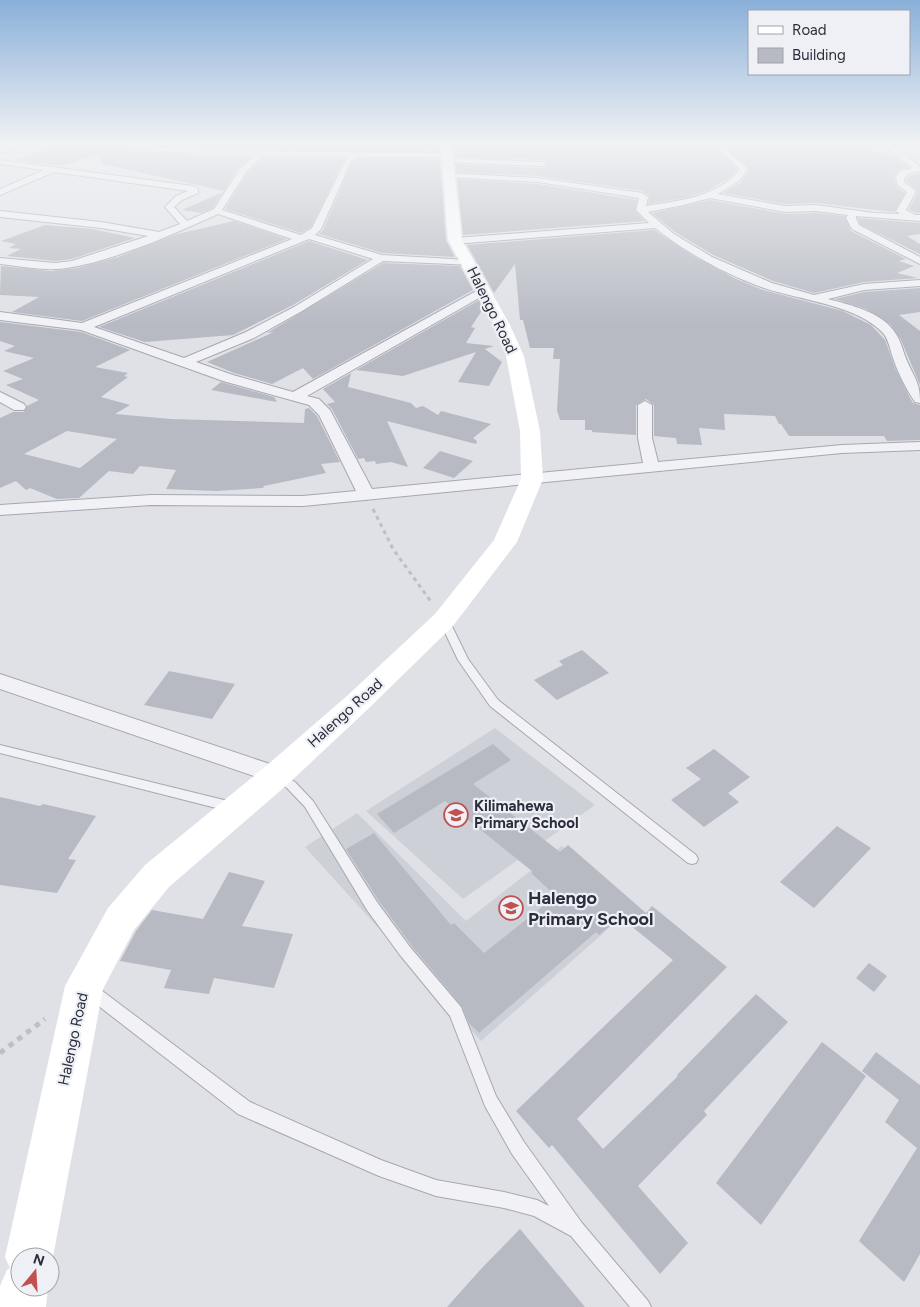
<svg xmlns="http://www.w3.org/2000/svg" width="920" height="1307" font-family="Figtree,sans-serif">
<style>
.built{fill:#ced0d8}
.building{fill:#b7bac3;fill-rule:evenodd}
.lines{fill:none;stroke-linecap:round;stroke-linejoin:round}
.lane-casing{stroke:#a5a8b0;stroke-width:2}
.street-casing{stroke:#a5a8b0;stroke-width:2}
.path-far1{stroke:#bebfc6;stroke-width:3;stroke-dasharray:4 4;stroke-linecap:butt}
.path{stroke:#bebfc6;stroke-width:5;stroke-dasharray:5.5 5.5;stroke-linecap:butt}
.lane{fill:#f2f2f6;fill-rule:evenodd}
.street{fill:#f2f2f6;fill-rule:evenodd}
.secondary{fill:#fff;fill-rule:evenodd}
.labels{text-anchor:middle;stroke-width:4.5;stroke-linejoin:round;paint-order:stroke}
.street-label{font-size:15px;fill:#2a2e3c;stroke:#eff0f5}
.poi-label{font-size:15px;font-weight:bold;fill:#2a2e3c;stroke:#eff0f5;text-anchor:start}
.near-poi-label{font-size:18px;font-weight:bold;fill:#2a2e3c;stroke:#eff0f5;text-anchor:start}
</style>
<rect width="100%" height="100%" fill="#dfe1e7"/>
<g class="built">
<path d="M495,728l100,77 -132,94 -97,-88z"/>
<path d="M357,813l109,108 96,-75 71,61 -152,134 -176,-194z"/>
</g>
<g class="building">
<path d="M122,142h317l1,9 -228,-2z"/>
<path d="M453,142h256l28,27 -7,8 -21,13 -25,8 -36,6 2,-8 -8,-5 -104,-15 -82,-4 -1,-8 88,4 6,-5 -6,-3 -88,-3z"/>
<path d="M722,142h119l13,4 42,12 12,9 -10,3 -4,7 2,10 9,6 -11,19 -78,-9 -31,1 -62,-11 17,-10 10,-14z"/>
<path d="M61,145l151,12 37,1 -11,10 -14,23 -122,-27 -4,-10 -37,12 -46,-6z"/>
<path d="M263,158h82l-34,69 -10,6 -76,-24 22,-36z"/>
<path d="M358,159h82l6,81 9,17 -73,-4 -63,-19 4,-4 29,-68z"/>
<path d="M920,173v40h-5l-6,-4 9,-18 -12,-10 4,-5z"/>
<path d="M457,179l81,5 99,16 -2,11 10,10 -182,14z"/>
<path d="M223,192l-10,16 -12,5 -19,-3z"/>
<path d="M710,200l75,14 31,-1 29,3 6,15 55,28 -7,2 15,5 -17,7 21,5 -54,4 -50,11 -41,-12 -60,-26 -38,-23 -23,-19z"/>
<path d="M858,218l62,5v11l-13,2 13,8v10l-60,-30z"/>
<path d="M234,221l53,18 -205,82 -70,-9 27,-15 -39,-2 1,-29 50,5 26,-3 41,-11 59,-23z"/>
<path d="M45,225l47,4 43,9 -63,21 -17,2 -48,-5 14,-7 -12,-1 7,-4 -15,-3z"/>
<path d="M654,230l39,26 41,22 29,12 80,21 28,14 14,15 11,30 14,28 3,5 7,2v35l-33,1 -3,-5h-95l-8,-12h-2l-4,-8 -51,-2 1,16 -26,-2 3,17 -25,-1 -1,-6 -22,-2v-31l-8,-6 -10,6v30l-44,-3v-2h-7v-10h-25l-3,-10 3,-51h-7l1,-11h-24l-7,-28h-3l-5,-56 -21,29 -27,-48z"/>
<path d="M309,241l59,19 -75,45 -60,30 -88,7 -46,-15z"/>
<path d="M383,263l77,3 13,24 -160,89 -10,-11 -31,16 -38,-11 -27,-11 67,-30 -7,1z"/>
<path d="M920,288v24l-21,3 21,16v54l-19,-45 -10,-15 -25,-16 -31,-10 29,-7z"/>
<path d="M479,300l4,9 -12,18 4,1 -9,15 28,3 -9,3 17,13 -13,24 -31,-4 18,-30 -73,24 -47,-6z"/>
<path d="M0,322l81,10 49,18 -35,17 33,6 -4,3 4,1 -27,20 29,8 -15,9 56,5 133,4 1,-14 4,-1 8,8 23,46 -19,2 5,9 -62,13 -1,2 -47,3 -50,-2 10,-19 -36,-4 -7,8 -24,-3 -30,27 -22,1 -27,-11 -4,2 -10,-9 -16,7v-70l13,-6h11l3,-6 12,-6 -33,-15 17,-6 -20,-8 31,-13 -30,-7 11,-5 -15,-5zM67,431l50,8 -37,29 -56,-14z"/>
<path d="M351,373l-3,14 63,16 5,5 7,-2 15,9 3,-4 50,13 -18,14 4,3 -1,3 -89,-23 21,46 -17,-5 -15,2 -1,-3 -9,1 -2,-4 -6,1 -26,-50 -5,-5 8,-2 -12,-13z"/>
<path d="M221,382l53,15 3,5 -66,-12z"/>
<path d="M440,451l33,10 -19,17 -31,-10z"/>
<path d="M582,650l27,23 -52,27 -23,-20 29,-15 -4,-4z"/>
<path d="M169,671l66,13 -23,35 -68,-14z"/>
<path d="M493,744l18,16 -38,24 87,68 8,-7 78,68 6,-7 75,61 -150,152 26,30 75,-73 -1,-1 79,-81 32,28 -84,89 3,4 -69,71 50,57 -28,31 -108,-129 -3,3 -33,-37 157,-151 -53,-43 -21,18 -3,-3 -117,101 -10,-10 -7,-17 -50,-60 -33,-45 -33,-52 28,-16 77,92 3,-2 30,30 72,-57 -25,-23 2,-1 -88,-71 -51,32 -17,-19z"/>
<path d="M714,749l36,28 -22,16 11,9 -35,25 -33,-27 30,-21 -15,-11z"/>
<path d="M0,797l40,9 3,-2 53,12 -28,43 8,1 -19,33 -57,-8z"/>
<path d="M837,826l34,22 -57,60 -34,-26z"/>
<path d="M229,872l36,9 -23,45 51,8 -19,54 -60,-10 -5,16 -45,-6 7,-18 -51,-9 16,-30 16,-21 51,9z"/>
<path d="M869,963l18,13 -13,16 -18,-14z"/>
<path d="M822,1042l44,34 -105,149 -45,-42z"/>
<path d="M876,1052l44,33v169l-16,28 -45,-41 58,-93 -32,-26 14,-22 -37,-29z"/>
<path d="M520,1229l65,78h-138l34,-38z"/>
</g>
<g class="lines">
<g class="lane-casing">
<g id="lane">
<path d="M444,617l5,3 19,39 30,41 198,155 2,4 -2,4 -4,1 -4,-1 -198,-157 -32,-46 -19,-40z"/>
<path d="M0,745l232,57 4,2 2,3 -2,3 -4,2 -232,-59z"/>
<path d="M278,772l17,10 18,19 64,101 33,45 51,60 35,89 28,46 58,81 66,78 3,6h-21l-59,-71 -37,-20 -30,-8 -68,-12 -57,-20 -141,-62 -151,-117 -2,-5 2,-5 5,-2 5,2 153,115 131,58 55,20 68,12 33,8 12,6 -37,-52 -27,-48 -35,-90 -50,-61 -33,-45 -62,-103 -18,-19 -13,-9 -2,-3 2,-3z"/>
</g>
</g>
<g class="street-casing">
<g id="street">
<path d="M16,142h10l-26,12v-5z"/>
<path d="M48,142h42l122,9 237,2v4h-92l-6,4 -30,68 -6,6 67,20 87,5 5,3 -1,2 -90,-4 -81,50 -48,27 -58,24 37,13 60,17 185,-102h8l2,2 -2,2 -179,102 12,3 11,11 42,79 271,-26 -5,-25v-33l7,-4 7,4v33l6,24 184,-17 78,-3v8l-78,3 -539,53 -152,-1 -151,10v-10l151,-10 152,1 53,-5 -37,-76 -10,-10 -86,-24 -142,-51 -81,-10v-8l82,11 210,-84 -74,-25c-44,20 -113,51 -160,55 -19,1 -39,-3 -58,-5v-6l55,5 17,-2 76,-25 -47,-8 -101,-11v-6l101,11 58,10 21,-8 -15,-17 11,-11 12,-5 -134,-19 -54,23v-6l44,-19 -44,-6v-4l193,26 5,3v4l-16,7 -8,7 13,14 27,-12 26,-40 13,-13 -41,-1zM262,156h86l-36,72 -11,7 -79,-25 24,-38zM309,239l64,20 -79,48 -48,25 -62,26 -90,-31z"/>
<path d="M711,142h8l29,27 -9,12 -21,13 67,12 31,-1 58,8 26,1 -4,-3 11,-19 -10,-7 -1,-8 4,-6 12,-3 -10,-9 -24,-17c17,0 30,14 42,25v4c-8,2 -16,2 -16,11l12,9 -10,19 9,5h5v6l-64,-5v2l3,7 61,32v7l-68,-35 -6,-11 2,-3 -32,-4 -31,1 -75,-14 -27,7 -35,7 26,22 38,23 60,26 42,12 50,-11 56,-4v6l-56,4 -36,9c22,6 55,13 68,35 6,9 7,19 12,29 8,18 12,20 12,40l-5,-1c-9,-13 -17,-29 -22,-44 -3,-8 -4,-18 -10,-25 -26,-28 -83,-33 -119,-45 -39,-14 -76,-34 -109,-60l-200,16 -5,-3 5,-3 194,-15 -13,-13 3,-12 -101,-16 -90,-5h-3v-4l93,5 104,15 6,4 -2,9c33,-5 72,-9 94,-37z"/>
<path d="M444,158l99,4 4,2 -4,2 -96,-4 -4,-2z"/>
<path d="M0,392l24,12 2,3 -2,3h-10l-14,-8z"/>
<path d="M0,674l285,95 3,6 -3,6 -8,3 -277,-95z"/>
</g>
</g>
<path class="path-far1" d="M373,509l20,40 39,54"/>
<path class="path" d="M0,1053l45,-34"/>
<use href="#lane" class="lane"/>
<use href="#street" class="street"/>
<path class="secondary" d="M441,142h10l11,98 47,83 15,33 16,75 3,48 -26,63 -64,84 -85,83 -80,75 -119,103 -35,43 -31,59 -50,268 -3,7v-7h-30v30h28l-2,20h-46v-21l7,-16 3,-2 -5,-11 60,-271 43,-78 37,-43 121,-99 82,-71 87,-81 59,-74 27,-61 -1,-48 -14,-75 -13,-33 -45,-83z"/>
</g>
<linearGradient id="sky" x2="0" y2="1"><stop stop-color="#8ab0d9"/><stop offset="0.44" stop-color="#f1f2f4"/><stop offset="1" stop-color="#f1f2f4" stop-opacity="0"/></linearGradient>
<rect width="920" height="325" fill="url(#sky)"/>
<defs>
<g id="school-ring" transform="scale(1.25)"><circle r="9.5" fill="#eff0f5" stroke="#c05152" stroke-width="1.5"/><path d="M0-5L7-2L0 1L-7-2ZM-4 1L0 2.5L4 1V4Q0 6-4 4Z" fill="#c05152"/></g>
</defs>
<g fill-rule="evenodd">
<use href="#school-ring" x="456" y="815"/>
<use href="#school-ring" x="511" y="908"/>
</g>
<g class="labels">
<g class="street-label">
<text transform="translate(492 310) rotate(64)" y="5">Halengo Road</text>
<text transform="translate(345 713) rotate(-42)" y="5">Halengo Road</text>
<text transform="translate(73 1039) rotate(-78)" y="5">Halengo Road</text>
</g>
<g class="poi-label">
<text x="474" y="811">Kilimahewa<tspan x="474" dy="17">Primary School</tspan></text>
</g>
<g class="near-poi-label">
<text x="528" y="904">Halengo<tspan x="528" dy="21">Primary School</tspan></text>
</g>
</g>
<rect x="748" y="10" width="162" height="65" fill="#eff0f5" stroke="#a0a2ab"/>
<rect x="758" y="26" width="25" height="8" fill="#ffffff" stroke="#a0a2ab"/>
<text x="792" y="35" font-size="15" fill="#2a2e3c">Road</text>
<rect x="758" y="48" width="25" height="15" fill="#b7bac3" stroke="#a0a2ab"/>
<text x="792" y="60" font-size="15" fill="#2a2e3c">Building</text>
<g transform="translate(35 1272) rotate(18)"><circle r="24" fill="#eff0f5" stroke="#a0a2ab"/>
<path d="M0-4L9 19L0 12L-9 19Z" fill="#c05152"/>
<text y="-8" font-size="14" font-weight="bold" text-anchor="middle" fill="#2a2e3c">N</text>
</g>
</svg>
